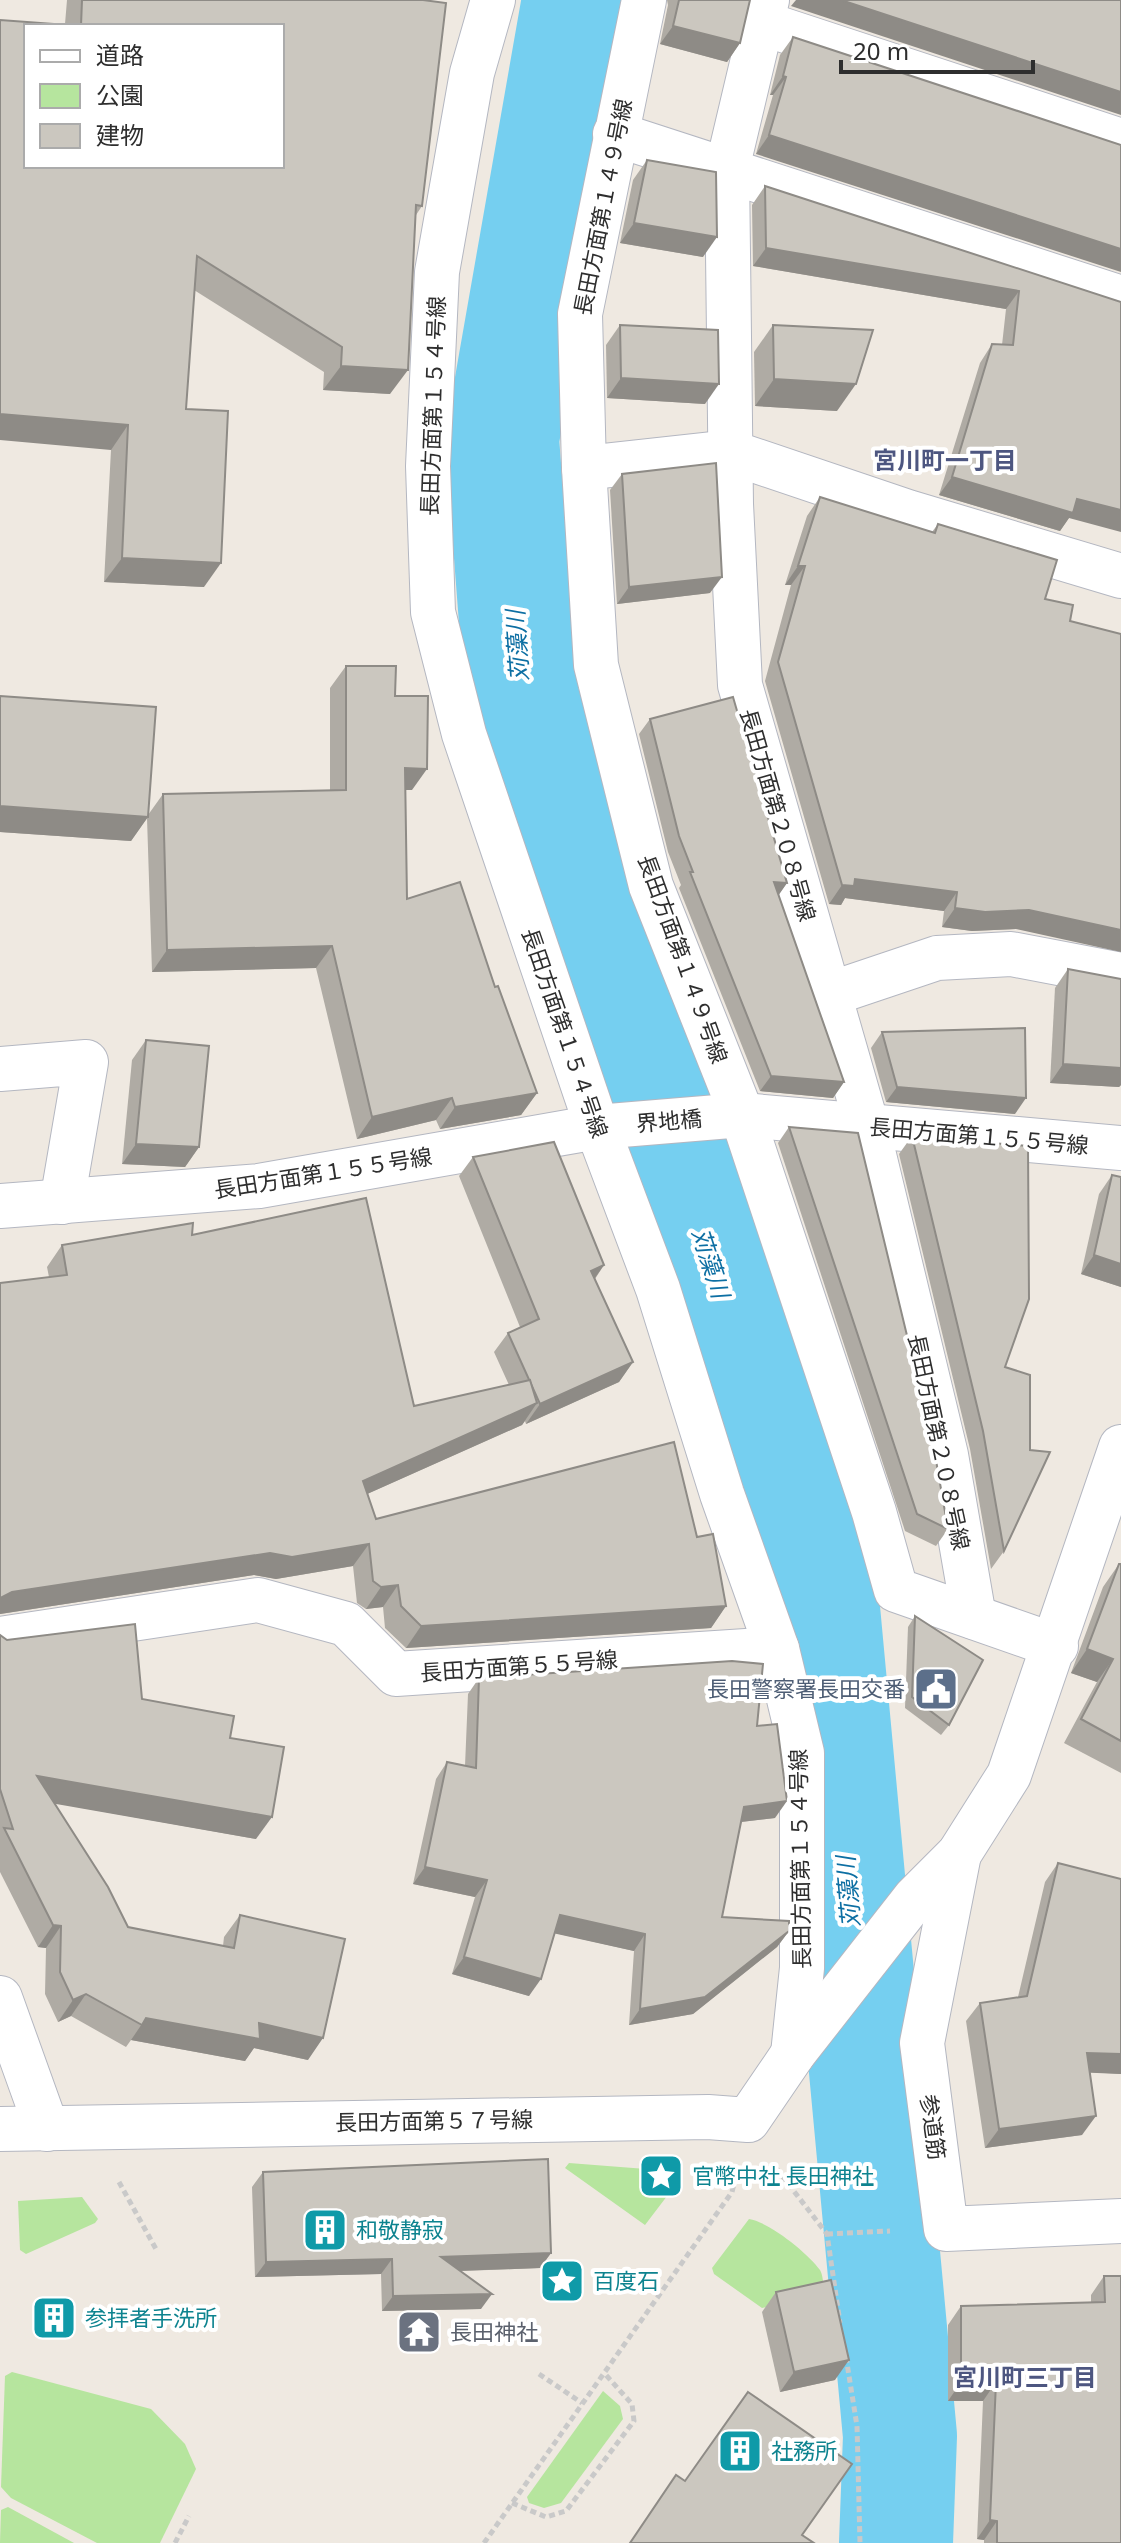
<svg xmlns="http://www.w3.org/2000/svg" width="1121" height="2543" font-family="'Noto Sans','Noto Sans JP',sans-serif">
<style>
.green{fill:#b6e59e}
.lines{fill:none;stroke-linecap:round;stroke-linejoin:round}
.river{stroke:#75cff0;stroke-width:114}
.minor-casing{stroke:#b4b7c1;stroke-width:46}
.path{stroke:#c9c9c9;stroke-width:5;stroke-dasharray:6 4;stroke-linecap:butt}
.minor{stroke:#fff;stroke-width:44}
.wall{fill:#afaba4}
.shaded-wall{fill:#8e8b86}
.building{fill:#cbc7bf;stroke:#8e8b86;stroke-width:2;fill-rule:evenodd}
.labels{text-anchor:middle;stroke-width:8;stroke-linejoin:round;paint-order:stroke}
.street-label{font-size:22px;fill:#2e2e2e;stroke:#fff}
.service-label{font-size:22px;fill:#4e5e75;stroke:#fff;text-anchor:end}
.culture-label{font-size:22px;fill:#0d838f;stroke:#fff;text-anchor:start}
.worship-label{font-size:22px;fill:#5b616d;stroke:#fff;text-anchor:start}
.neighbourhood-label{font-size:24px;font-weight:bold;fill:#4d5680;stroke:#fff}
.water-label{font-size:24px;font-style:italic;fill:#0d6fa3;stroke:#fff}
</style>
<rect width="100%" height="100%" fill="#efe9e1"/>
<g class="green">
<path d="M655,2161l25,18 -35,46 -80,-57 4,-5 77,6z"/>
<path d="M82,2197l16,22 -3,4 -69,31 -6,-4 -2,-49z"/>
<path d="M749,2219c20,3 59,34 71,51 3,5 3,13 4,19l-5,6 -57,13 -48,-34 -2,-6z"/>
<path d="M12,2372l139,37 34,35 11,25 -36,74h-63l-86,-45 -10,-11 4,-111z"/>
<path d="M603,2391l17,15 3,13 -62,84 -17,5 -15,-5 -2,-6z"/>
<path d="M8,2507l66,36h-74l1,-33z"/>
</g>
<g class="lines">
<path class="river" d="M579,0l-77,439 20,260 300,899 78,838 -4,107"/>
<g class="minor-casing">
<g id="minor">
<path d="M493,0l-21,73 -35,199 -9,194 5,146 31,122 133,393 61,162 64,205 55,155 25,104v215l-9,86"/>
<path d="M644,0l-64,314 4,154 12,197 55,221 91,229 132,397 22,78 160,56"/>
<path d="M767,0l-40,169 4,335 9,181 127,441 79,329 28,162"/>
<path d="M762,23l359,118"/>
<path d="M615,134l506,164"/>
<path d="M584,468l146,-16 178,60 213,64"/>
<path d="M830,994l107,-36 74,-4 110,21"/>
<path d="M0,1069l86,-7 -24,140"/>
<path d="M0,1206l259,-20 338,-59 145,-12 379,33"/>
<path d="M0,1639l258,-39 88,24 50,50 381,-25"/>
<path d="M959,1854l-37,189 24,186 175,-8"/>
<path d="M0,1998l47,131"/>
<path d="M0,2129l708,-12 40,3 45,-66 122,-156 44,-44 50,-79 112,-328"/>
</g>
</g>
<g class="path">
<path d="M776,2168l51,66 13,89"/>
<path d="M119,2182l38,69"/>
<path d="M827,2234l63,-3"/>
<path d="M846,2357l11,69 3,117"/>
<path d="M539,2374l43,29"/>
<path d="M512,2503l34,14 20,-6 68,-90 -2,-17 -27,-30"/>
<path d="M175,2543l14,-27"/>
<path d="M484,2543l248,-351 4,-16"/>
</g>
<use href="#minor" class="minor"/>
</g>
<g class="wall">
<path d="M67,0h356l-1,206 -6,9 -26,179 -67,-4 1,-18 -130,-82 -8,119 18,178 -100,-5 7,-132 -46,-426z"/>
<path d="M667,0h83l-10,43 -13,19 -67,-18 8,-39z"/>
<path d="M793,37l328,108 -365,9 17,-59h-3l10,-40z"/>
<path d="M647,160l56,97 -83,-14 13,-63z"/>
<path d="M765,186l356,116 -52,216 -9,13 -121,-36 41,-132 12,-19 10,1 4,-36 -253,-43 -1,-61z"/>
<path d="M620,325l85,79 -98,-6 -1,-53z"/>
<path d="M773,325l64,86 -82,-5 -1,-54z"/>
<path d="M622,474l88,119 -93,11 -7,-114z"/>
<path d="M820,497l112,35 6,-8 107,75 25,22 -54,308 -44,2 -30,-4 2,-16 -99,-13 -4,7 -12,-1 -64,-223 26,-96h-6l22,-69z"/>
<path d="M346,666l49,30 17,94h-7l2,109 88,88 42,106 -16,22 -81,14 -4,-9 -79,19 -41,-171 -164,4 -5,-154 -16,23 -131,-9v-136l148,119 15,-21 167,-4v-102z"/>
<path d="M650,719l137,164 -9,12 66,187 -11,16 -73,-7 -81,-203 2,-3 -13,-33 -29,-118z"/>
<path d="M1068,969l53,10v106l-2,2 -69,-4 5,-95z"/>
<path d="M882,1032l133,82 -129,-12 -15,-54z"/>
<path d="M146,1040l53,107 -14,20 -63,-3 10,-104z"/>
<path d="M789,1127l159,402 -12,17 -31,-15 -127,-388z"/>
<path d="M912,1136l93,231 -1,184 -13,18 -21,-120 -71,-295z"/>
<path d="M473,1157l131,108 -9,14 38,83 -14,20 -93,42 -1,-3 -3,4 -155,69 9,25 321,18 29,69 -15,22 -305,20 -21,-20 -2,-21 -17,2 -9,-6 -4,-37 -77,13 -22,-4 -254,39v-331l49,-6 -2,-10 15,-22 130,-10 222,171 95,-21 -15,-33 14,-19 12,-6 -61,-151z"/>
<path d="M1112,1175l9,2v110l-40,-13 18,-80z"/>
<path d="M1119,1564h2v209l-57,-30 33,-61 -26,-9 32,-86z"/>
<path d="M915,1616l34,109 -8,10 -36,-27 3,-81z"/>
<path d="M0,1635l7,5 223,98 26,101 -201,-36 73,124 95,19 1,-9 16,-22 68,145 -54,-12 -9,13 -114,-21 -5,7 -55,-31 -13,6 -13,-28 1,-46 -8,-1 -38,-75z"/>
<path d="M479,1678l278,48 18,92 -34,4 -19,95 67,14 -12,16 -84,67 -64,11 5,-74 -79,-18 -26,63 -77,-22 23,-77 -62,-13 23,-105 11,-17 18,4 3,-72z"/>
<path d="M1058,1863l63,16v195l-32,-2 -7,63 -97,13 -19,-127 14,-18 38,-6 27,-115z"/>
<path d="M263,2172l288,81 -11,15 -80,3 21,38 -99,2 -1,-37 -126,3 -3,-90z"/>
<path d="M1104,2276l17,267h-137v-3l-7,-1 6,-138h-35v-76l13,-19 130,-4v-7z"/>
<path d="M776,2292l59,88 -55,12 -18,-80z"/>
</g>
<g class="shaded-wall">
<path d="M796,0h45l280,92v23l-330,-109z"/>
<path d="M673,26l67,17 -13,19 -67,-18z"/>
<path d="M783,76l3,1 -13,18h-3z"/>
<path d="M769,135l352,114v23l-365,-118z"/>
<path d="M634,223l83,14 -14,20 -83,-14z"/>
<path d="M766,248l253,43 -13,18 -253,-43z"/>
<path d="M341,366l67,4 -18,24 -67,-4z"/>
<path d="M621,378l98,6 -14,20 -98,-6z"/>
<path d="M774,379l82,5 -19,27 -82,-5z"/>
<path d="M0,414l128,11 -17,25 -111,-10z"/>
<path d="M952,477l125,22 44,11v22l-52,-14 -9,13 -121,-36z"/>
<path d="M122,558l99,5 -17,24 -100,-5z"/>
<path d="M798,566h7l-14,19h-6z"/>
<path d="M722,577l-12,16 -93,11 12,-17z"/>
<path d="M405,768l22,1 -15,21h-23z"/>
<path d="M0,806l148,11 -17,24 -131,-9z"/>
<path d="M855,879l102,13 -13,19 -99,-13 -4,7 -12,-1 13,-19z"/>
<path d="M774,882l13,1 -11,16z"/>
<path d="M955,908l74,2 92,20v22l-105,-23 -44,2 -30,-4z"/>
<path d="M332,946l-16,22 -164,4 15,-22z"/>
<path d="M1063,1064l58,4v17l-2,2 -69,-4z"/>
<path d="M771,1076l73,6 -11,16 -73,-7z"/>
<path d="M897,1087l129,11 -11,16 -129,-12z"/>
<path d="M537,1093l-16,22 -81,14 15,-22z"/>
<path d="M452,1098l-16,22 -79,19 15,-22z"/>
<path d="M136,1144l63,3 -14,20 -63,-3z"/>
<path d="M1094,1255l27,9v23l-40,-13z"/>
<path d="M604,1265l-14,20 1,-14z"/>
<path d="M633,1362l-14,20 -93,42 14,-20z"/>
<path d="M537,1403l-15,22 -175,78 16,-22z"/>
<path d="M369,1544l-16,22 -77,13 -22,-4 -254,39v-16l12,-6 258,-39z"/>
<path d="M398,1585l-15,22 -17,2 15,-22z"/>
<path d="M726,1606l-15,22 -305,20 15,-22z"/>
<path d="M1087,1649l26,10 -16,23 -26,-9z"/>
<path d="M37,1776l235,41 -16,22 -234,-41z"/>
<path d="M787,1801l-12,17 -43,5 12,-16z"/>
<path d="M425,1867l62,13 -12,17 -62,-13z"/>
<path d="M560,1915l85,19 -11,17 -86,-19z"/>
<path d="M53,1925l8,1 -15,22 -8,-1z"/>
<path d="M789,1931l-12,16 -84,67 -64,11 11,-16z"/>
<path d="M464,1957l77,22 -12,17 -77,-22z"/>
<path d="M86,1994l-15,22 -13,6 15,-22z"/>
<path d="M146,2018l113,5 64,15 -15,22 -54,-12 -9,13 -114,-21z"/>
<path d="M1087,2053l34,1v20l-48,-2z"/>
<path d="M1096,2116l-14,19 -97,13 14,-19z"/>
<path d="M551,2253l-11,15 -110,4 11,-15z"/>
<path d="M392,2259l-11,15 -126,3 11,-15z"/>
<path d="M492,2294l-11,15 -99,2 11,-15z"/>
<path d="M849,2360l-14,20 -55,12 14,-20z"/>
<path d="M961,2382h35l-13,19h-35z"/>
<path d="M990,2520l7,1 -13,19 -7,-1z"/>
</g>
<g class="building">
<path d="M82,0h341l23,3 -24,203 -6,-1 -8,165 -67,-4 1,-19 -145,-91 -11,153 42,2 -7,152 -99,-5 6,-133 -128,-11v-394l81,6zM26,26h256v140h-256z"/>
<path d="M679,0h71l-10,43 -67,-17z"/>
<path d="M841,0h280v92z"/>
<path d="M793,37l328,108v104l-352,-114 17,-58 -3,-1z"/>
<path d="M647,160l69,12 1,65 -83,-14z"/>
<path d="M765,186l356,116v208l-44,-11 -4,14 -121,-36 40,-133 21,1 6,-54 -253,-43z"/>
<path d="M620,325l98,5 1,54 -98,-6z"/>
<path d="M773,325l100,5 -17,54 -82,-5z"/>
<path d="M716,463l6,114 -93,10 -7,-113z"/>
<path d="M820,497l115,36 3,-9 119,36 -12,39 28,6 -3,16 51,13v296l-92,-20 -44,2 -30,-4 2,-16 -102,-13 -1,7 -12,-1 -64,-223 27,-96h-7z"/>
<path d="M346,666h50l-1,30h33l-1,73 -22,-1 2,131 53,-17 35,105 3,-1 39,107 -82,14 -3,-9 -80,19 -40,-171 -165,4 -4,-156 183,-4z"/>
<path d="M0,696l156,11 -8,110 -148,-11z"/>
<path d="M733,697l54,186 -13,-1 70,200 -73,-6 -81,-204h3l-14,-36 -29,-117z"/>
<path d="M1068,969l53,10v89l-58,-4z"/>
<path d="M1025,1028l1,70 -129,-11 -15,-55z"/>
<path d="M146,1040l63,6 -10,101 -63,-3z"/>
<path d="M789,1127l69,6 75,310 15,86 -31,-15z"/>
<path d="M912,1136l116,10 1,153 -24,68 25,8v75l20,2 -46,99 -21,-120z"/>
<path d="M554,1142l50,123 -13,6 42,91 -93,42 -32,-71 31,-14 -66,-162z"/>
<path d="M1112,1175l9,2v87l-27,-9z"/>
<path d="M366,1198l48,208 116,-26 7,23 -174,78 13,38 298,-77 23,95 16,-3 13,72 -305,20 -20,-20 -3,-21 -17,2 -8,-6 -4,-37 -77,13 -22,-4 -258,39 -12,6v-315l67,-8 -5,-30 131,-22 -1,12z"/>
<path d="M1119,1564h2v177l-40,-22 32,-60 -26,-10z"/>
<path d="M915,1616l68,44 -34,65 -37,-28z"/>
<path d="M135,1624l7,75 92,17 -4,22 54,9 -12,70 -235,-41 71,111 20,40 106,21 6,-33 105,24 -22,99 -64,-15 1,16 -114,-21 -4,7 -56,-31 -13,6 -13,-28 1,-46 -8,-1 -49,-97 9,1 -13,-40v-154l7,5z"/>
<path d="M732,1661l31,3 -6,62 20,-2 10,77 -43,6 -22,110 67,4v10l-84,66 -65,12 5,-75 -85,-19 -19,64 -77,-22 23,-77 -62,-13 22,-105 29,6 3,-90z"/>
<path d="M1058,1863l63,16v175l-34,-1 9,63 -97,13 -19,-126 47,-7z"/>
<path d="M548,2159l3,94 -110,4 51,37 -99,2 -1,-37 -126,3 -3,-90z"/>
<path d="M1104,2276h17v267h-124v-22l-7,-1 6,-138h-35v-76l144,-4z"/>
<path d="M831,2280l18,80 -55,12 -18,-80z"/>
<path d="M748,2392l104,72 -50,71 12,8h-184l46,-68 9,6z"/>
</g>
<defs>
<g id="civic-square" transform="scale(2.3)"><rect x="-9" y="-9" width="18" height="18" rx="4" fill="#5c6f8a" stroke="#fff"/><path d="M-.6-6.5H3V-4.5H.6V-3L4-1V1h2V6H-6V1h2V-1L-.6-3ZM-1.2 2.5V6h2.4V2.5Z" fill="#fff"/></g>
<g id="sight-square" transform="scale(2.3)"><rect x="-9" y="-9" width="18" height="18" rx="4" fill="#0f9aa8" stroke="#fff"/><path d="M0-6L1.8-2.2L6-1.7L2.9 1.2L3.7 5.4L0 3.3L-3.7 5.4L-2.9 1.2L-6-1.7L-1.8-2.2Z" fill="#fff"/></g>
<g id="building-square" transform="scale(2.3)"><rect x="-9" y="-9" width="18" height="18" rx="4" fill="#0f9aa8" stroke="#fff"/><path d="M-4-6H4V6H1V3H-1V6H-4ZM-2.5-4.3h1.7v1.8h-1.7ZM.8-4.3h1.7v1.8H.8ZM-2.5-1h1.7V.8h-1.7ZM.8-1h1.7V.8H.8Z" fill="#fff"/></g>
<g id="temple-square" transform="scale(2.3)"><rect x="-9" y="-9" width="18" height="18" rx="4" fill="#6b7280" stroke="#fff"/><path d="M0-6L5-2H3V0L6.5 2.5H4V6H1.5V3h-3V6H-4V2.5H-6.5L-3 0V-2H-5Z" fill="#fff"/></g>
</defs>
<g fill-rule="evenodd">
<use href="#civic-square" x="936" y="1689"/>
<use href="#sight-square" x="661" y="2176"/>
<use href="#building-square" x="325" y="2230"/>
<use href="#sight-square" x="562" y="2281"/>
<use href="#building-square" x="54" y="2318"/>
<use href="#temple-square" x="419" y="2332"/>
<use href="#building-square" x="740" y="2451"/>
</g>
<g class="labels">
<g class="street-label">
<text transform="translate(603 207) rotate(-79)" y="8">長田方面第１４９号線</text>
<text transform="translate(433 406) rotate(-88)" y="8">長田方面第１５４号線</text>
<text transform="translate(778 815) rotate(74)" y="8">長田方面第２０８号線</text>
<text transform="translate(683 959) rotate(70)" y="8">長田方面第１４９号線</text>
<text transform="translate(565 1033) rotate(71)" y="8">長田方面第１５４号線</text>
<text transform="translate(669 1121) rotate(-5)" y="8">界地橋</text>
<text transform="translate(979 1136) rotate(5)" y="8">長田方面第１５５号線</text>
<text transform="translate(323 1173) rotate(-9)" y="8">長田方面第１５５号線</text>
<text transform="translate(939 1442) rotate(78)" y="8">長田方面第２０８号線</text>
<text transform="translate(519 1666) rotate(-4)" y="8">長田方面第５５号線</text>
<text transform="translate(800 1859) rotate(-91)" y="8">長田方面第１５４号線</text>
<text transform="translate(434 2121) rotate(-1)" y="8">長田方面第５７号線</text>
<text transform="translate(933 2127) rotate(82)" y="8">参道筋</text>
</g>
<g class="service-label">
<text x="905" y="1697">長田警察署長田交番</text>
</g>
<g class="culture-label">
<text x="692" y="2184">官幣中社 長田神社</text>
<text x="356" y="2238">和敬静寂</text>
<text x="593" y="2289">百度石</text>
<text x="85" y="2326">参拝者手洗所</text>
<text x="771" y="2459">社務所</text>
</g>
<g class="worship-label">
<text x="450" y="2340">長田神社</text>
</g>
<g class="neighbourhood-label">
<text x="945" y="469">宮川町一丁目</text>
<text x="1025" y="2386">宮川町三丁目</text>
</g>
<g class="water-label">
<text transform="translate(518 646) rotate(-94)" y="8">苅藻川</text>
<text transform="translate(710 1263) rotate(72)" y="8">苅藻川</text>
<text transform="translate(849 1892) rotate(-95)" y="8">苅藻川</text>
</g>
</g>
<rect x="24" y="24" width="260" height="144" fill="#ffffff" stroke="#ababab" stroke-width="2"/>
<rect x="40" y="50" width="40" height="12" fill="#ffffff" stroke="#ababab" stroke-width="2"/>
<text x="96" y="64" font-size="24" fill="#2e2e2e">道路</text>
<rect x="40" y="84" width="40" height="24" fill="#b6e59e" stroke="#ababab" stroke-width="2"/>
<text x="96" y="104" font-size="24" fill="#2e2e2e">公園</text>
<rect x="40" y="124" width="40" height="24" fill="#cbc7bf" stroke="#ababab" stroke-width="2"/>
<text x="96" y="144" font-size="24" fill="#2e2e2e">建物</text>
<path d="M841 60v12h192v-12" fill="none" stroke="#2e2e2e" stroke-width="4"/>
<text x="853" y="60" font-size="24" fill="#2e2e2e" stroke="#ffffff" stroke-width="6" paint-order="stroke">20 m</text>
</svg>
